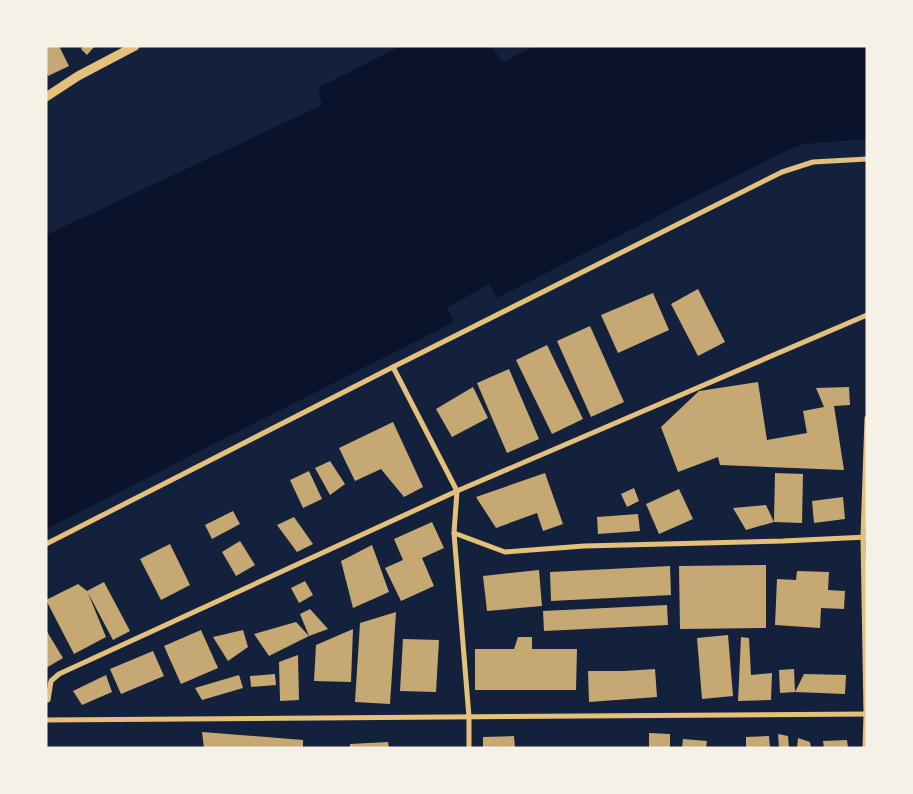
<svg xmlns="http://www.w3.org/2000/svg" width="913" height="794" font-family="'Open Sans',sans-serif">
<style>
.water{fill:#0b132b}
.building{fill:#c6a872}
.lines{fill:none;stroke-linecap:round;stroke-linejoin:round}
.minor{stroke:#e5c07b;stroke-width:5}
.tertiary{stroke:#e5c07b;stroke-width:9}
</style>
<rect width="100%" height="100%" fill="#14213d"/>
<path class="water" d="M401,46h90l12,16 31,-16h333v93l-63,5 -19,7 -288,147 -8,-14 -42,24 7,14 -408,207v-294l276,-130 -4,-17z"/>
<g class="building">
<path d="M46,46h13l10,20 -21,10 -2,-4z"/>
<path d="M83,46h12l-8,9 -6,-6z"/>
<path d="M698,289l27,53 -27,14 -27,-52z"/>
<path d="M653,293l16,37 -51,23 -17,-38z"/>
<path d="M590,326l34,76 -33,15 -34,-76z"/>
<path d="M547,345l36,74 -31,15 -36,-74z"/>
<path d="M509,369l30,70 -32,14 -30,-70z"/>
<path d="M758,382l9,58 40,-7 -4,-22 21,-4 -8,-19 33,-1 1,18 -16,1 10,64 -124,-5 -2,-8 -40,15 -17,-45 38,-36z"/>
<path d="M473,387l15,31 -36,19 -16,-28z"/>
<path d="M393,422l30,65 -19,10 -23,-28 -26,12 -16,-33z"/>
<path d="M330,461l15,23 -15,11 -15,-27z"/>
<path d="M309,471l13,28 -19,9 -13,-28z"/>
<path d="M545,473l18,51 -20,7 -6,-18 -41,15 -20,-31z"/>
<path d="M775,473l28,1 -1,49 -28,-1z"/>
<path d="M634,488l5,13 -12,6 -6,-13z"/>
<path d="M679,489l14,30 -34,15 -13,-30z"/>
<path d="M843,497l2,22 -31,4 -2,-22z"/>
<path d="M766,505l8,17 -28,8 -13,-22z"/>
<path d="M233,511l7,13 -28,15 -7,-14z"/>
<path d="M638,514l2,17 -42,3 -1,-17z"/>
<path d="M294,517l19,27 -16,8 -20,-27z"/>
<path d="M432,522l12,26 -22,10 12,28 -33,15 -16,-33 18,-8 -9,-21z"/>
<path d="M240,541l15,24 -19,11 -14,-24z"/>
<path d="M170,544l20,41 -29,15 -21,-41z"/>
<path d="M372,545l17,47 -36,16 -12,-47z"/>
<path d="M766,565v63l-86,1 -1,-63z"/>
<path d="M670,566l1,29 -120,6 -1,-29z"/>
<path d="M539,570l3,36 -55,5 -4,-35z"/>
<path d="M797,571l32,1 -1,18 17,1 -1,18 -23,-1 -1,20 -45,-3 2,-46 19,1z"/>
<path d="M305,581l8,14 -14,8 -8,-15z"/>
<path d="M104,582l26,49 -17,9 -25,-47 18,44 -32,17 -28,-54 32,-16 9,7z"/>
<path d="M667,605l1,20 -124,6 -1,-20z"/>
<path d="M310,609l18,20 -19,7 -9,-22z"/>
<path d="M396,612l-6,92 -35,-2 5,-79z"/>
<path d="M296,622l13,14 -40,20 -15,-22z"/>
<path d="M353,629l-2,53 -37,-1 2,-36z"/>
<path d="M46,630l17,28 -17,10z"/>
<path d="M201,630l17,38 -37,16 -17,-38z"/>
<path d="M243,630l5,17 -20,14 -15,-24z"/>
<path d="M728,635l5,61 -31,3 -5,-61z"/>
<path d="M518,637h14v12h45l-1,41h-101v-41h39z"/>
<path d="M741,637l8,1 2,37 21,-2 -1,27 -33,1z"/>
<path d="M403,639l36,1 -3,52 -36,-1z"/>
<path d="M153,651l11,25 -43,18 -11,-25z"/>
<path d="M298,655l1,45 -19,1 -1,-39z"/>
<path d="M655,669l2,28 -68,5 -1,-31h36z"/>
<path d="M794,669l1,23 9,-18 42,1 -1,19 -50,-2 -15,1 -1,-23z"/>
<path d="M275,674l1,11 -25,2 -1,-11z"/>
<path d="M106,675l6,17 -30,13 -9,-14z"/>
<path d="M239,675l4,13 -41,12 -7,-12z"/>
<path d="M202,732l101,8v8h-99z"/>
<path d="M649,733l21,1v14h-21z"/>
<path d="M778,734l10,2 1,12h-10z"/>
<path d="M514,736l1,12h-32v-11z"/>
<path d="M769,736l1,12h-24v-11z"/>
<path d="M798,738l12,4 1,6h-14z"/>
<path d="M683,739l24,2 -1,7h-24z"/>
<path d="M847,740l1,8h-24l-1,-7z"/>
<path d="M388,742l1,6h-39v-4z"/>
</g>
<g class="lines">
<g class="minor">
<path d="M393,367l64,124 -3,42 15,184v31"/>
<path d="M454,533l51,19 79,-6 199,-5 84,-4"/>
<path d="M46,544l347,-177 389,-195 31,-10 54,-3"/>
<path d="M46,699l2,1 3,-19 8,-7 398,-183 410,-176"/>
<path d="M46,720l821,-6"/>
<path d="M865,748l1,-34 -3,-177 4,-119"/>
</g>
<path class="tertiary" d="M46,97l32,-21 57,-30"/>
</g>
<rect width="913" height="794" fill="none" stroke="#f6f1e7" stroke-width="95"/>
</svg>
